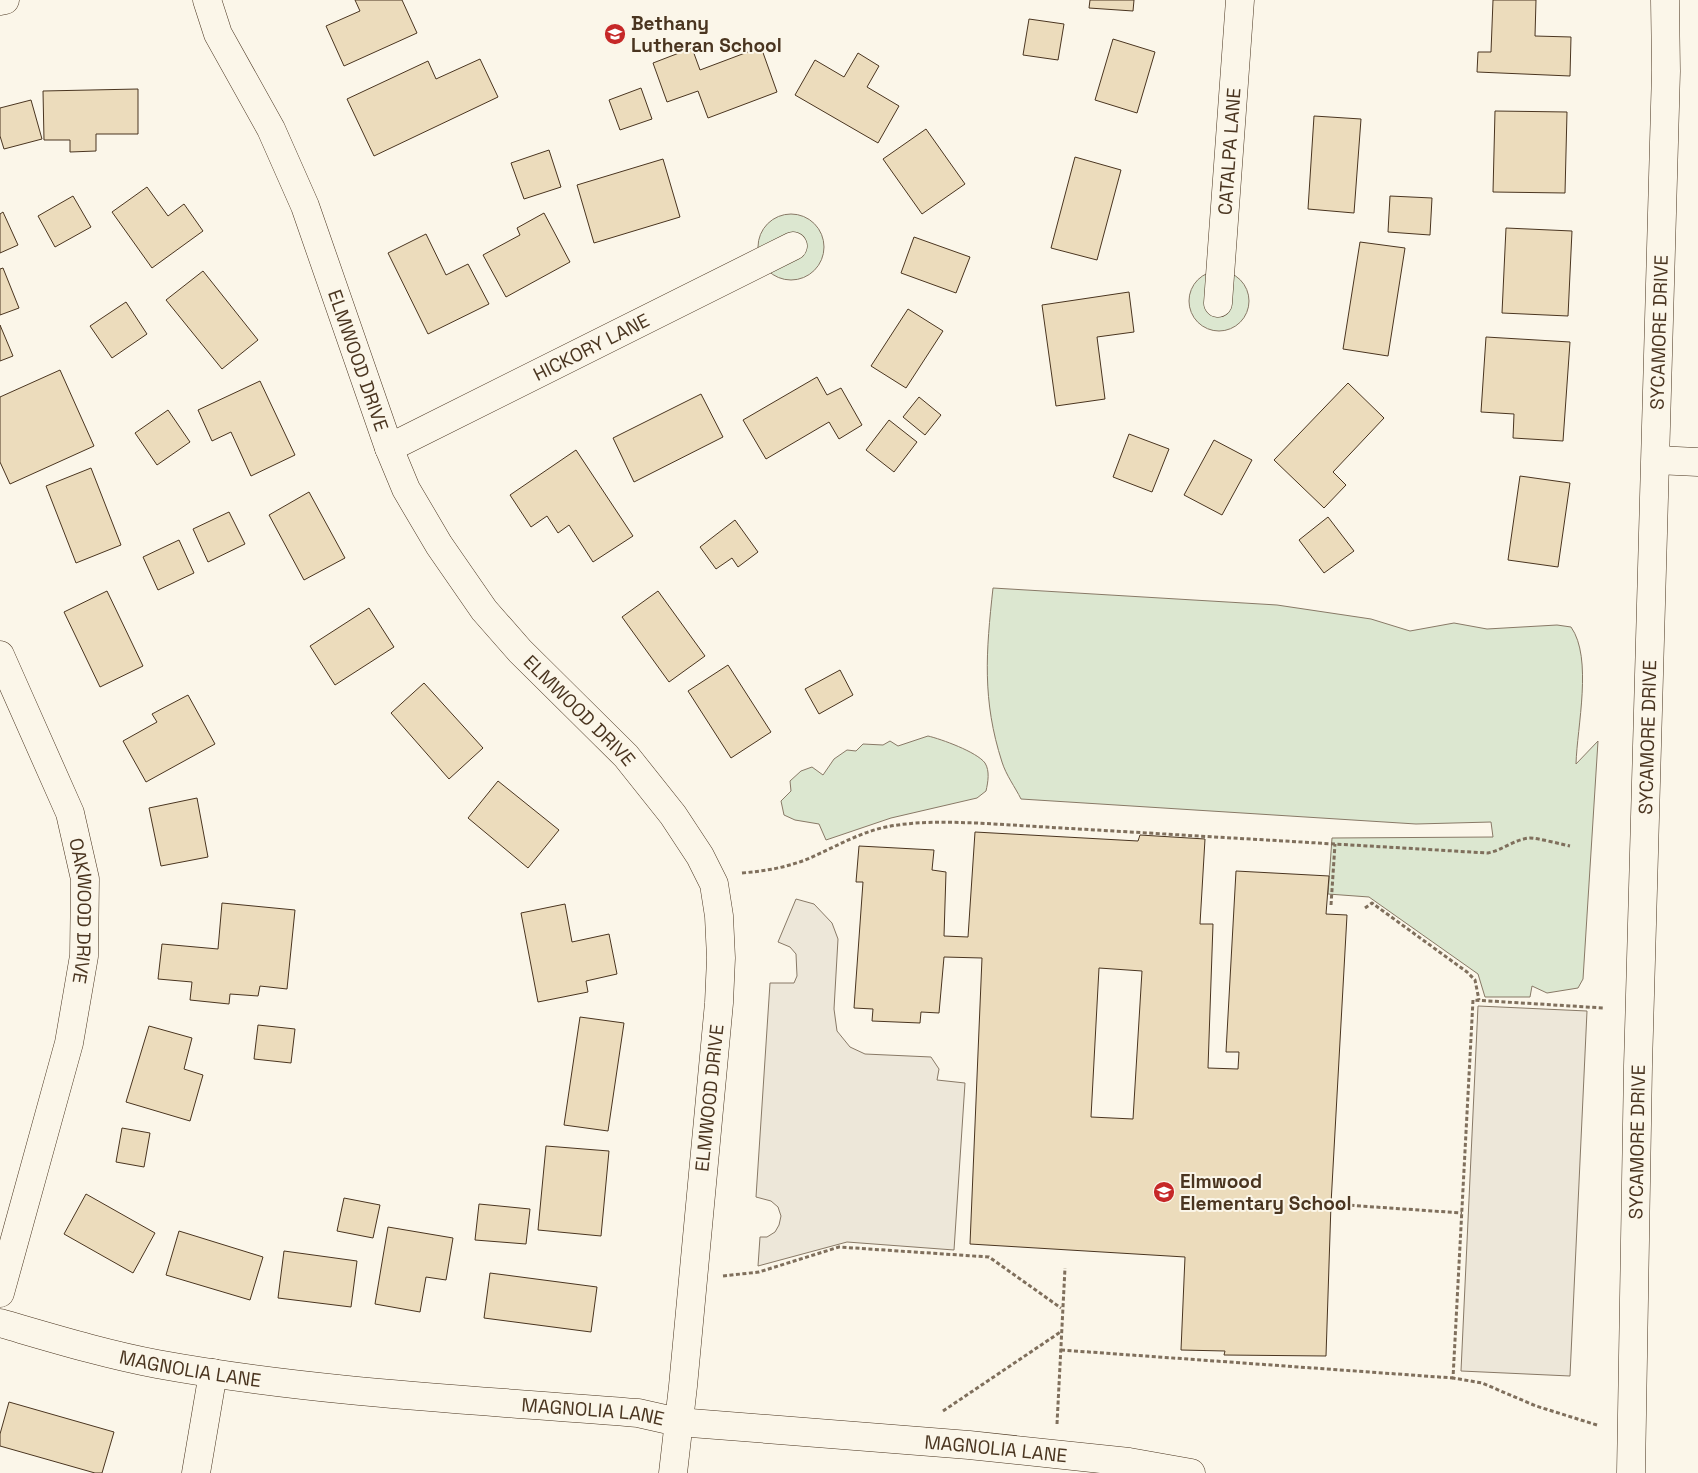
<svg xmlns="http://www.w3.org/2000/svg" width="1698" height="1473" font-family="'Space Grotesk',sans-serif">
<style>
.green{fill:#dce7d0;stroke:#887966}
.parking{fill:#ede7d9;stroke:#887966}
.building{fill:#ecdcbc;stroke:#4a3520;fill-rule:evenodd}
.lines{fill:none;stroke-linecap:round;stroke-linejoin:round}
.minor-casing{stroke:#4a3520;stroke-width:29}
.path{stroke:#7f6f5c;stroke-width:3;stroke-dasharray:4 2.5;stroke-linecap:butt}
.minor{stroke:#fbf6e9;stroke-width:28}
.labels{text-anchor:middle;stroke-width:4;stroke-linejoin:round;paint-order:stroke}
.poi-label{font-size:19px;font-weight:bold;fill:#4a3520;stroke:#fbf6e9;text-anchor:start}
.street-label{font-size:19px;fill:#4a3520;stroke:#fbf6e9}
</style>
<rect width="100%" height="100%" fill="#fbf6e9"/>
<g class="green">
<circle cx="791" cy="247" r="33"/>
<circle cx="1219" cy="301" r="30"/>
<path d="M993,588l284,17 94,14 39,12 44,-8 33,6 70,-4 14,2c22,31 6,100 5,137l22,-23 -15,238 -5,9 -31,5 -15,-7 -2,11h-45l-7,-23 -109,-77 -41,-3 4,-56 161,-1 -2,-15 -75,2 -395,-25c-6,-12 -15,-24 -19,-37 -20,-62 -16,-110 -9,-174z"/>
<path d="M928,736c13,3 49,16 57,27 5,8 3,19 1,28l-9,7 -86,20 -65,22 -7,-16 -24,-4 -11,-5 -3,-14 10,-10 -1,-10 11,-10 11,-4 11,8 11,-16 13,-9 9,1 7,-7 20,1 7,-4 8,5z"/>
</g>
<g class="parking">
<path d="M796,899l18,5 18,19 6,16 -4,70 3,22 13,16 15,7 66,3 8,12 -2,11 28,3 -11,167 -107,-8 -89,24 2,-29h7l8,-5 4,-7 2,-9 -3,-9 -7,-6 -15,-4 14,-214h24l3,-7 -1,-22 -6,-7 -12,-5z"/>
<path d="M1478,1006l109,5 -17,365 -109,-5z"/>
</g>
<g class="building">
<path d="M355,0h47l15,33 -73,33 -18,-40 34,-15z"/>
<path d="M1090,0h44l-1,11 -44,-3z"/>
<path d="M1493,0h43l-1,36 36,1 -1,39 -93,-4 1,-20h13z"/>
<path d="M1029,19l35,5 -6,36 -35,-5z"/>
<path d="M1113,39l42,13 -18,61 -42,-13z"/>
<path d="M761,47l16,45 -69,26 -10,-27 -31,11 -14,-39 39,-15 8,22z"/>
<path d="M858,53l21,13 -12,21 32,19 -21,37 -83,-48 20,-35 29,17z"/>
<path d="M480,59l18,38 -124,59 -27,-57 81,-38 8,18z"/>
<path d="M641,88l11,31 -32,11 -11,-30z"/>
<path d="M138,89v45h-42v17l-26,1v-12h-26l-1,-49z"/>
<path d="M31,100l11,39 -38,10 -4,-13v-28z"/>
<path d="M1495,111l72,1 -2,81 -72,-1z"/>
<path d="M1314,116l47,3 -7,94 -46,-4z"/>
<path d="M926,129l39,55 -43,30 -39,-55z"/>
<path d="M549,150l12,37 -37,12 -13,-36z"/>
<path d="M1075,157l46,13 -24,90 -46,-12z"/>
<path d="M663,159l17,58 -86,26 -17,-58z"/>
<path d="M147,187l21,29 16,-12 19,27 -51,37 -40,-56z"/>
<path d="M73,196l18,31 -36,20 -17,-31z"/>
<path d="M1390,196l42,2 -2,37 -42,-3z"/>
<path d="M3,212l15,33 -18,8v-39z"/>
<path d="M544,213l26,49 -64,35 -23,-42 37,-20 -3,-7z"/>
<path d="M1506,228l66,3 -4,85 -66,-3z"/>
<path d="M426,234l20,41 22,-11 21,40 -61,30 -40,-81z"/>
<path d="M914,237l56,20 -14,36 -55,-20z"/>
<path d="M1360,242l45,6 -17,108 -45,-7z"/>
<path d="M3,268l16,40 -19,7v-46z"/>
<path d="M203,271l55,69 -36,29 -56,-69z"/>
<path d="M1129,292l5,40 -37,5 8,62 -49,7 -14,-101z"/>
<path d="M126,302l21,32 -35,24 -22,-32z"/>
<path d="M908,309l35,22 -37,57 -35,-22z"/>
<path d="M0,325l13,31 -13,5z"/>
<path d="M1486,337l84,5 -7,99 -50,-3 1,-24 -33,-2z"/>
<path d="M60,370l34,76 -84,38 -10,-22v-65z"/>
<path d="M817,377l10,18 14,-7 21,37 -23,14 -10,-17 -63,37 -23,-39z"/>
<path d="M260,381l35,74 -44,21 -20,-44 -19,9 -14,-31z"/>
<path d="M1348,383l36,35 -51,54 13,13 -22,23 -50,-48z"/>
<path d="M701,394l22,43 -89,45 -21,-44z"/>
<path d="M919,397l22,18 -16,20 -22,-18z"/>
<path d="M168,410l22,32 -33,23 -22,-32z"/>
<path d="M889,420l28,22 -23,30 -28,-22z"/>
<path d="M1129,434l40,15 -17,43 -39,-15z"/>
<path d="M1214,440l38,20 -30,55 -38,-20z"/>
<path d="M576,450l57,86 -40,26 -24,-37 -11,8 -11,-17 -16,11 -21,-32z"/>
<path d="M91,468l30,77 -45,18 -30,-77z"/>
<path d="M1520,476l50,7 -12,84 -50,-7z"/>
<path d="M309,492l36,66 -41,22 -35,-65z"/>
<path d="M229,512l16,32 -37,18 -15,-33z"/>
<path d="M1328,517l26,34 -30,22 -25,-33z"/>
<path d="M735,520l23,32 -20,15 -6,-9 -16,11 -16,-22z"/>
<path d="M179,540l15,33 -36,17 -15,-33z"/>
<path d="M107,591l36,75 -43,21 -36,-75z"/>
<path d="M658,591l47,65 -36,26 -47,-65z"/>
<path d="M369,608l25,39 -59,38 -25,-39z"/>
<path d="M728,665l43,67 -40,26 -43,-67z"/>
<path d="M840,670l13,25 -34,19 -14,-25z"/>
<path d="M424,683l59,65 -34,31 -58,-66z"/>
<path d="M188,695l27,49 -69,38 -23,-41 34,-19 -5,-8z"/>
<path d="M498,781l61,49 -31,38 -60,-50z"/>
<path d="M197,798l11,59 -47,9 -12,-58z"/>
<path d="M975,832l163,9 2,-6 65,4 -5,85h13l-5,144 30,1 1,-17h-13l10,-181 93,5 -3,38 21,1 -16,289 -5,152 -102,-1 1,-4 -44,-1 4,-93 -215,-13 12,-286 -38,-1 -5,56 -18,-1 -1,11 -48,-2 1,-12 -19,-1 9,-126h-7l3,-36 75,4 -2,20 14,2 -2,64 24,1zM1099,968l43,3 -9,148 -42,-2z"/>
<path d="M222,903l73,7 -8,79 -27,-3 -2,10 -28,-2 -1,10 -39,-4 2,-18 -34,-3 4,-35 56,5z"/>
<path d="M565,904l7,38 37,-8 8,40 -31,7 2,11 -50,10 -17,-89z"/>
<path d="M580,1017l44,6 -16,108 -44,-6z"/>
<path d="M258,1025l37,4 -4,34 -37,-4z"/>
<path d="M149,1026l43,12 -8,31 19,6 -13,46 -64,-19z"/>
<path d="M122,1128l28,5 -6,34 -28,-5z"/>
<path d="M546,1146l63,5 -8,85 -63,-6z"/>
<path d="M86,1194l69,39 -22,40 -69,-39z"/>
<path d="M344,1198l36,7 -7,33 -36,-7z"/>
<path d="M479,1204l51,5 -4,35 -51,-4z"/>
<path d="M388,1227l65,11 -7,42 -20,-3 -6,35 -45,-8z"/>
<path d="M179,1231l84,26 -13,43 -84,-25z"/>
<path d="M284,1251l73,10 -6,46 -73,-9z"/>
<path d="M490,1273l107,14 -6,45 -107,-14z"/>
<path d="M9,1402l105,30 -12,41h-7l-95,-27v-12z"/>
</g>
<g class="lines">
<g class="minor-casing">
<g id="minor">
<path id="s1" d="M207,0l11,34 53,95 34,77 84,242 17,41 33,56 45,65 36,41 106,105 47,59 27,41 14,28 5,32 2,42 -2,45 -36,383 -10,87"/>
<path d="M0,1l5,-1"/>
<path id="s2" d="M1218,303l22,-303"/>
<path id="s3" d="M389,448l404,-202"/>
<path d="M1656,460l42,2"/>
<path id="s4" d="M0,655l70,158 15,66 -1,77 -15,87 -69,250"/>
<path id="s5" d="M0,1323c52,15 104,31 157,41 159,29 321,36 481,49l40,9 291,23 160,17 62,11"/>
<path d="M196,1473l17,-100"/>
<path id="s6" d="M1631,1473l7,-407 28,-995 -1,-71"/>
</g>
</g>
<g class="path">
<path d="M742,873c22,-2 42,-5 63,-13 27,-11 52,-27 81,-33 30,-6 60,-5 91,-4l511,30c15,-3 27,-14 42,-15 8,0 30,6 40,8"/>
<path d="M1331,905l4,-61"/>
<path d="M1365,908l7,-5 95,69 8,8 4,20"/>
<path d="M1331,1204l131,9"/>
<path d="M723,1276l36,-4 80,-25 150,10 72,51"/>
<path d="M1061,1350l392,28"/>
<path d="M943,1411l119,-80"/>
<path d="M1057,1424l8,-156"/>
<path d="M1597,1425l-61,-19 -54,-23 -29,-5 20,-378 131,8"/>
</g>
<use href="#minor" class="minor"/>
</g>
<defs>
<g id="school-disc" transform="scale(1.125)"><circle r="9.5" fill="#c62828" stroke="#fbf6e9"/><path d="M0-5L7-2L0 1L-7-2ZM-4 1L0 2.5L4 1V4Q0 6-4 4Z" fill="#fff"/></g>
</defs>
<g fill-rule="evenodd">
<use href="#school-disc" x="615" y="34"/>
<use href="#school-disc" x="1164" y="1192"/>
</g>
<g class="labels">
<g class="poi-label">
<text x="631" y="30">Bethany<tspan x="631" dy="22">Lutheran School</tspan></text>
<text x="1180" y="1188">Elmwood<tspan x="1180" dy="22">Elementary School</tspan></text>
</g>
<g class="street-label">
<text dy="7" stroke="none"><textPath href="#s2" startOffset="152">CATALPA LANE</textPath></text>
<text dy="7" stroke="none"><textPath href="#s6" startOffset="1141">SYCAMORE DRIVE</textPath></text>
<text dy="7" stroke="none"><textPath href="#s3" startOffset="226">HICKORY LANE</textPath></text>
<text dy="7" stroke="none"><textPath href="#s1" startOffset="392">ELMWOOD DRIVE</textPath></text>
<text dy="7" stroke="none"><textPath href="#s1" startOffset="812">ELMWOOD DRIVE</textPath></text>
<text dy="7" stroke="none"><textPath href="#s6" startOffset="736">SYCAMORE DRIVE</textPath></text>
<text dy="7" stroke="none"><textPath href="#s4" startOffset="272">OAKWOOD DRIVE</textPath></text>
<text transform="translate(709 1098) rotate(-84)" y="7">ELMWOOD DRIVE</text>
<text dy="7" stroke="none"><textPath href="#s6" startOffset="331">SYCAMORE DRIVE</textPath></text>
<text dy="7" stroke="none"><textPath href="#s5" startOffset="196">MAGNOLIA LANE</textPath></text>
<text dy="7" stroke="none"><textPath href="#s5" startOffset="601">MAGNOLIA LANE</textPath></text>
<text dy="7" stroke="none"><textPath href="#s5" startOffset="1006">MAGNOLIA LANE</textPath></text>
</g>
</g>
</svg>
